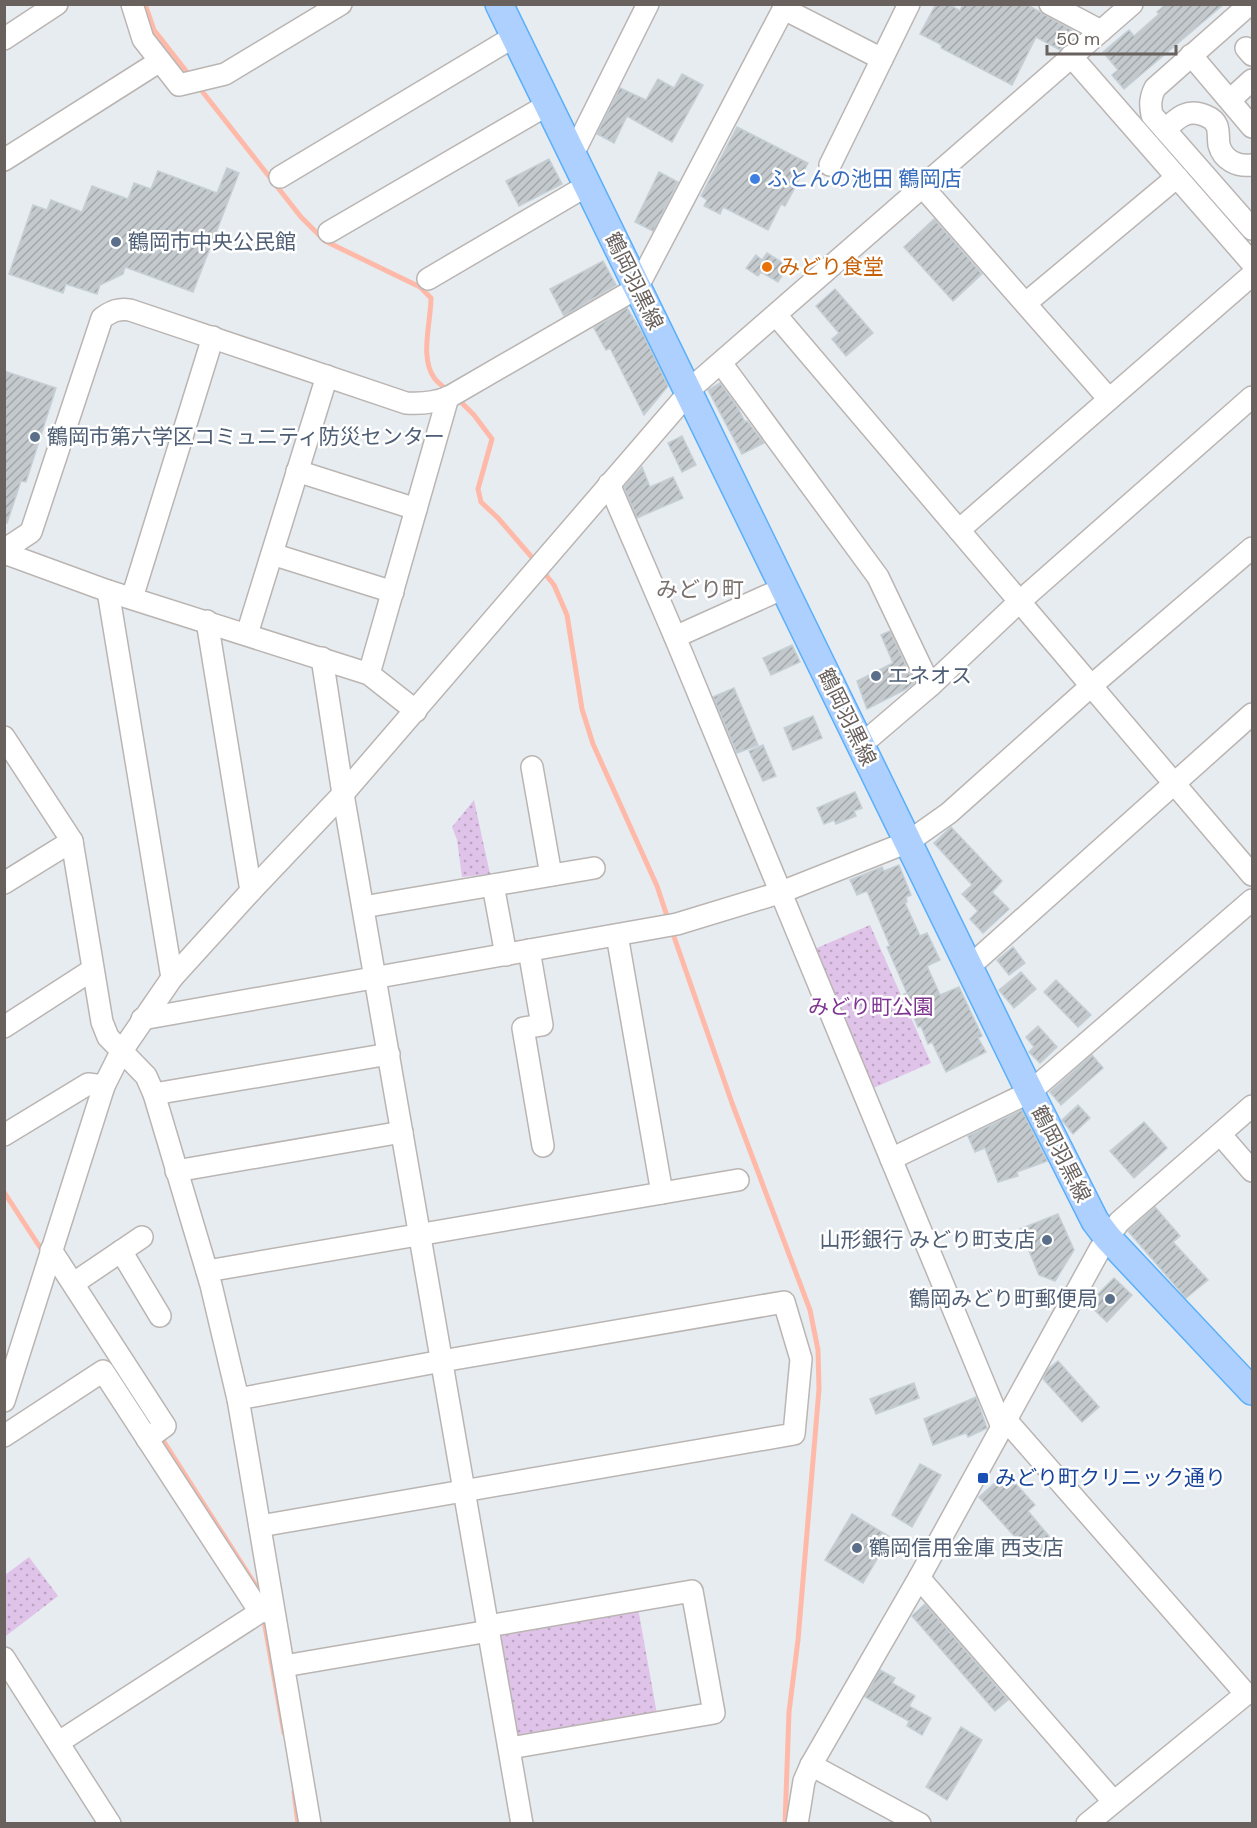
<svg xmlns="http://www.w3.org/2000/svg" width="1257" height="1828" font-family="'DM Sans','Noto Sans JP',sans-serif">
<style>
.grass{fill:url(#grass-dots)}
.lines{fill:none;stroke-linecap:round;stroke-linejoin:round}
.stream{stroke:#ffb9a9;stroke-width:5}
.building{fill:url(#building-hatch);stroke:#c5cfd6;stroke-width:1.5}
.minor-casing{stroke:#bab5b2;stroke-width:24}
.major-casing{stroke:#59aff9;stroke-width:30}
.minor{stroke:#fff;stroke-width:21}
.major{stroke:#aed0ff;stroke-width:27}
.shop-dot{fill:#3f7fe0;stroke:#fff;stroke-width:2}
.service-dot{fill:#5c6f8a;stroke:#fff;stroke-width:2}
.food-dot{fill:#e8710a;stroke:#fff;stroke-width:2}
.transit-dot{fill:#1a4fb4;stroke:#fff;stroke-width:2}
.labels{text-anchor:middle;stroke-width:5;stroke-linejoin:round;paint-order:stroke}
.shop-label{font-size:21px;fill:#366cbe;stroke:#fff;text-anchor:start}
.service-label{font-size:21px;fill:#4e5e75;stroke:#fff;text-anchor:start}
.food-label{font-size:21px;fill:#c56008;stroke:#fff;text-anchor:start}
.street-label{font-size:21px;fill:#68615e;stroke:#fff}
.park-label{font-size:21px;fill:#7e3491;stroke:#fff}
.transit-label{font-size:21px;fill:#164399;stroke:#fff;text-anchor:start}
.neighbourhood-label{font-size:22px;fill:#7a726f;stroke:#fff}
</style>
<defs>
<pattern id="grass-dots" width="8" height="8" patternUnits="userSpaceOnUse" patternTransform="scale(1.5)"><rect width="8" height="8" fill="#e0c3e9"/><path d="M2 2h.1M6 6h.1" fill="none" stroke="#b9a2c0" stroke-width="1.8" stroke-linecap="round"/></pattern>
<pattern id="building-hatch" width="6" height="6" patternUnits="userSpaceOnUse" patternTransform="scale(1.5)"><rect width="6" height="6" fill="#c3c9cc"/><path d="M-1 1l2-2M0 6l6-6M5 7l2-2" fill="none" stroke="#a2a7a9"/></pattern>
</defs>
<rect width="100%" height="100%" fill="#e7ecf1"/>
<g class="grass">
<path d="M474,800l16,74 -28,3 -5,-37 -5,-13z"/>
<path d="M870,925l61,138 -60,26 -61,-138z"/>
<path d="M29,1557l29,39 -52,40 -1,-61z"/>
<path d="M638,1608l19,106 -140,24 -17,-108z"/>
</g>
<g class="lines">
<g class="stream">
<path d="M145,4l9,26 36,46"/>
<path d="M198,86l103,131 24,24 95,46 11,11c0,24 -12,61 4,81 4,5 10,9 15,13"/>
<path d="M457,398l17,17 18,24 -14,50 3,13 17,16 38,44"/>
<path d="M542,570l12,15 13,30 15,94 11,35 64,142 12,36"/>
<path d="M672,931l60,172 78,207 8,40 1,39 -21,251 -9,72 -4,112"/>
<path d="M4,1192l41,63"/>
<path d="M159,1434l99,155 2,8"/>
<path d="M263,1615l21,118"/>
<path d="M294,1792l4,32"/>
</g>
</g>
<g class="building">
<path d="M936,4h13l11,7 3,-7h63l46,26 -12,20 -24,-13 -24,48 -71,-37 1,-3 -22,-11z"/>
<path d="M1166,4h58l-100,85 -12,-14 6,-5 -15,-18 26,-22 5,6 25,-22 -2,-2z"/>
<path d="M682,74l21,11 -31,57 -45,-26 -13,27 -17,-9 23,-46 26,12 12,-21 16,9z"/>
<path d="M737,127l71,36 -23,43 -4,-2 -13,26 -45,-23 -3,7 -16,-8 3,-6 -6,-4z"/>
<path d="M549,159l13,25 -43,22 -13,-25z"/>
<path d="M227,168l12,5 -46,119 -68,-25 -2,7 -23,11 -3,9 -31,-10 -3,9 -54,-19 24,-69 14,5 4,-10 31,12 10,-26 36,13 6,-16 17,6 7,-18 59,22z"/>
<path d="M659,172l19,10 -25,49 -18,-9z"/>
<path d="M934,219l48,55 -29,27 -49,-54z"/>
<path d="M767,253l21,13 -10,16 -17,-10 -3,4 -12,-8 10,-13 6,5z"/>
<path d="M603,261l13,24 -52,31 -14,-27z"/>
<path d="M835,289l38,44 -27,23 -14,-17 7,-6 -23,-27z"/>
<path d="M627,308l17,28 24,50 -24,29 -34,-67 -4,2 -12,-22z"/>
<path d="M4,371l52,17 -30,94 -5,-1 -14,42 -3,-1z"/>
<path d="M720,383l18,25 7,14 2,-1 17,22 -22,11 -34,-64z"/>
<path d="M682,436l14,29 -14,7 -14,-29z"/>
<path d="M642,467l8,20 23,-10 10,21 -46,20 -13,-31z"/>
<path d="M890,631l24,52 -8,6 -39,20 -10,-28 36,-18 -12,-28z"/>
<path d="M792,645l8,17 -29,13 -8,-17z"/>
<path d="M734,688l24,57 -21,8 -24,-56z"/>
<path d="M813,716l9,22 -29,12 -9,-22z"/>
<path d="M763,745l13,31 -13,5 -14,-30z"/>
<path d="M855,792l7,16 -8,3 2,5 -20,8 -2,-4 -10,4 -7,-16z"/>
<path d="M951,827l51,54 -10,11 17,17 -26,24 -13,-14 8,-8 -16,-17 10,-9 -38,-42z"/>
<path d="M899,865l12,30 -5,2 1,5 -2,1 15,33 7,-3 13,27 -13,6 13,29 19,-8 23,49 -4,2 8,14 -40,20 -14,-30 -4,2 -7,-18 -3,1 -14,-33 3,-1 -20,-46 3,-1 -23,-55 -10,4 -7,-15 32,-13 2,4z"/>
<path d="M1013,947l12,16 -16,12 -12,-15z"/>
<path d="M1021,972l15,17 -22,19 -15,-18z"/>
<path d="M1056,980l35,35 -13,12 -34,-35z"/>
<path d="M1038,1026l19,21 -17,16 -11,-11 5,-5 -8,-10z"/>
<path d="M1092,1055l11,13 -42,37 -11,-13z"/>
<path d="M1078,1105l12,13 -17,16 -11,-14z"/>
<path d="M1022,1110l25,51 -30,11 1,4 -20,6 -13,-34 -10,4 -7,-16z"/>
<path d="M1144,1122l23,26 -33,30 -24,-27z"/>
<path d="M1155,1207l25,29 -7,6 35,38 -22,18 -58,-67z"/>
<path d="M1058,1214l16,36 -19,31 -16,-6 -19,-46z"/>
<path d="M1114,1278l18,17 -25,27 -19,-18z"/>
<path d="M1058,1361l41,46 -17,15 -39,-43 5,-10z"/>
<path d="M914,1383l5,15 -43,16 -6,-15z"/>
<path d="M976,1397l11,31 -19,9 -2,-4 -33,12 -9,-26z"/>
<path d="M920,1464l21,11 -29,52 -20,-12z"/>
<path d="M1006,1473l29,32 -7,6 25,30 -20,16 -54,-60z"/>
<path d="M852,1514l38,23 -27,46 -38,-23z"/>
<path d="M925,1604l83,96 -13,11 -83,-95z"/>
<path d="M880,1670l15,8 -3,5 23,13 -6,10 22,12 -9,17 -15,-9 2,-5 -44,-24z"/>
<path d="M961,1727l21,13 -35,60 -21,-13z"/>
</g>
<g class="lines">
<g class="minor-casing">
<g id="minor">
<path d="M132,4l11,35 36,46 46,-11 116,-70"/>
<path d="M1050,4l51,27"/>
<path d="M1250,4l-95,84c-5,10 -5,17 -3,27l100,114"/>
<path d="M784,9l98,50"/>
<path d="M4,39l53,-35"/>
<path d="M1246,48l6,7"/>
<path d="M1191,55l61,72"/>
<path d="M1071,56l181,207"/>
<path d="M1230,100l22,-20"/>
<path d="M1165,130c13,-13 23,-22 41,-14 5,2 9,5 11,10 2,6 1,13 2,19 4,15 18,22 33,20"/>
<path d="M573,154l75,-150"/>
<path d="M4,160l156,-99"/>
<path d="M830,165l79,-161"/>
<path d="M280,177l235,-141"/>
<path d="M922,186l187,213"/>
<path d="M329,232l220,-128"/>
<path d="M428,279l160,-94"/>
<path d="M1026,303l151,-126"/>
<path d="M776,315l476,560"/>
<path d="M721,363l157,214 52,109"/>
<path d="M297,471l119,38"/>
<path d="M609,484l66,153 327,790"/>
<path d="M959,530l293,-255"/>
<path d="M4,550l27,-18 71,-214c10,-7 17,-10 28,-8l276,93c16,1 29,0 43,-6l188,-109 149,-284"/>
<path d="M4,553l104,38 261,83 47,37"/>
<path d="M272,554l121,38"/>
<path d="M108,591l64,387"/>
<path d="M132,598l81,-261"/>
<path d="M207,621l44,270"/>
<path d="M247,634l80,-258"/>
<path d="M675,637l109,-49"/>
<path d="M322,658l21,136 179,1030"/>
<path d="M369,674l79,-277"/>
<path d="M4,737l68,104 30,181 6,15 38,39 8,18 57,191 27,114 10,58 62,367"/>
<path d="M861,745l69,-59 89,-84 233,-205"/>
<path d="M532,767l19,108"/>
<path d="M4,883l68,-42"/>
<path d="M493,885l13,70"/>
<path d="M363,907l231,-39"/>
<path d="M617,935l45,258"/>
<path d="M529,950l13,75 -19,3 20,118"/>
<path d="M969,967l283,-253"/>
<path d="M142,1019l535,-95 102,-31 129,-51 41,-29 142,-127 161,-138"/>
<path d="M4,1027l88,-57"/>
<path d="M154,1094l235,-40"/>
<path d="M1220,1134l32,37"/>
<path d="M4,1135l84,-51 16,2"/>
<path d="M891,1159l139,-67 222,-192"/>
<path d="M176,1171l226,-39"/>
<path d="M51,1250l114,176 -18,13"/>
<path d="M121,1251l39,65"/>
<path d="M207,1271l531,-91"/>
<path d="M74,1283l68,-46"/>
<path d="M238,1399l204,-38 342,-59 17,57 -7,75 -534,92"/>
<path d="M4,1401l100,-315 17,-34 51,-74 79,-87 92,-97 354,-411 435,-379"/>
<path d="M1005,1419l241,275 -159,130"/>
<path d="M4,1436l99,-65 157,241"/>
<path d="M919,1578l194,223"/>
<path d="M488,1626l204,-35 22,122 -204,35"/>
<path d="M4,1658l106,166"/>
<path d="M284,1666l205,-35"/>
<path d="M59,1742l201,-130 12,-1"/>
<path d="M811,1765l109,59"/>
<path d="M797,1824l7,-43 7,-16 108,-187 181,-329 19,-27 133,-116"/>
</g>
</g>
<g class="major-casing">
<path id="major" d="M499,4l531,1088 65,129 13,17 144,153"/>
</g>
<use href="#minor" class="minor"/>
<use href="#major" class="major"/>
</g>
<circle class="shop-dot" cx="755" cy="179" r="6"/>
<g class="service-dot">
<circle cx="116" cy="242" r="6"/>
<circle cx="35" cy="437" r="6"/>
<circle cx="876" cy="676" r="6"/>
<circle cx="1047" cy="1240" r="6"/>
<circle cx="1110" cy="1299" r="6"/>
<circle cx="857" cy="1548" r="6"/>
</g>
<circle class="food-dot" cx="767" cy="267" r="6"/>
<rect class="transit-dot" x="977" y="1472" width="12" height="12" rx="3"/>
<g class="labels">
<g class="shop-label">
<text x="767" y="186">ふとんの池田 鶴岡店</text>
</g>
<g class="service-label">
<text x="128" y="249">鶴岡市中央公民館</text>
<text x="47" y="444">鶴岡市第六学区コミュニティ防災センター</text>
<text x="888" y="683">エネオス</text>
<text x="1035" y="1247" text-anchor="end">山形銀行 みどり町支店</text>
<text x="1098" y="1306" text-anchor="end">鶴岡みどり町郵便局</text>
<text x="869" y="1555">鶴岡信用金庫 西支店</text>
</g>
<g class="food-label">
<text x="779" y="274">みどり食堂</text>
</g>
<g class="street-label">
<text transform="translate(634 281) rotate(64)" y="7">鶴岡羽黒線</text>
<text transform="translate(847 717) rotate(64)" y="7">鶴岡羽黒線</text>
<text transform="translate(1061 1154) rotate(63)" y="7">鶴岡羽黒線</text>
</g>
<g class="park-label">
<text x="871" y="1014">みどり町公園</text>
</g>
<g class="transit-label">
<text x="995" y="1485">みどり町クリニック通り</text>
</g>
<g class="neighbourhood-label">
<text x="700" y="597">みどり町</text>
</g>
</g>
<rect width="1257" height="1828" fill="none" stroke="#68615e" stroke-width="12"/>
<path d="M1047 45v9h129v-9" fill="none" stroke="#68615e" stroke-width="3"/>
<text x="1056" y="45" font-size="18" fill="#68615e" stroke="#ffffff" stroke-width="4.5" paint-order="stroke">50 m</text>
</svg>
